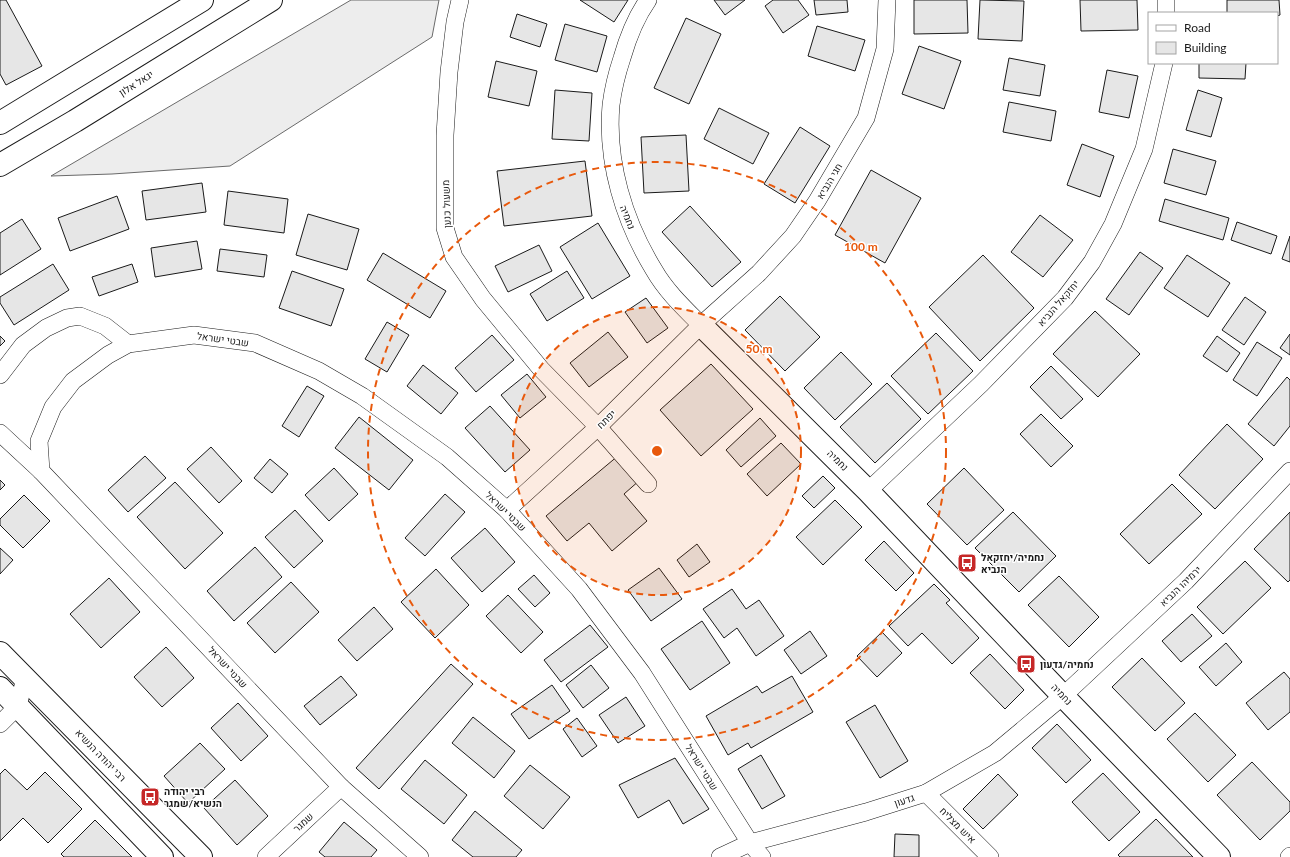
<svg xmlns="http://www.w3.org/2000/svg" width="1290" height="857" font-family="Lato,Heebo,sans-serif">
<style>
.built{fill:#ededed;stroke:#6a6a6a}
.building{fill:#e6e6e6;stroke:#1a1a1a}
.lines{fill:none;stroke-linecap:round;stroke-linejoin:round}
.street-casing{stroke:#1a1a1a;stroke-width:18}
.secondary-casing{stroke:#1a1a1a;stroke-width:24}
.street{stroke:#fff;stroke-width:17}
.secondary{stroke:#fff;stroke-width:22}
.ring{fill:none;stroke:#e8590c;stroke-width:2;stroke-dasharray:7 5}
.labels{text-anchor:middle;stroke-width:3;stroke-linejoin:round;paint-order:stroke}
.street-label{font-size:10px;fill:#1a1a1a;stroke:#fff}
.poi-label{font-size:10px;font-weight:bold;fill:#1a1a1a;stroke:#fff;text-anchor:start}
.centre{fill:#e8590c;stroke:#fff;stroke-width:2}
.ring-label{font-size:12px;text-anchor:middle;font-weight:bold;fill:#e8590c;stroke:#fff;stroke-width:3;stroke-linejoin:round;paint-order:stroke}
</style>
<rect width="100%" height="100%" fill="#fff"/>
<path class="built" d="M351,0h88l-7,37 -202,129 -118,8 -61,2z"/>
<g class="building">
<path d="M0,0h6l36,66 -36,19 -6,-11z"/>
<path d="M580,0h48l-14,22z"/>
<path d="M714,0h31l-20,15z"/>
<path d="M773,0h25l11,15 -26,18 -18,-27z"/>
<path d="M814,0h33l1,12 -32,3z"/>
<path d="M914,0h53l1,33 -54,1z"/>
<path d="M980,0l44,1 -2,40 -44,-2z"/>
<path d="M1080,0h57l1,30 -57,1z"/>
<path d="M1227,0h52l1,15 -3,1v-3h-50z"/>
<path d="M517,14l30,10 -7,23 -30,-10z"/>
<path d="M686,18l35,16 -32,70 -35,-16z"/>
<path d="M565,24l42,12 -10,36 -42,-12z"/>
<path d="M817,26l48,14 -10,31 -47,-15z"/>
<path d="M919,46l42,15 -17,48 -42,-15z"/>
<path d="M1009,58l36,7 -5,31 -37,-6z"/>
<path d="M496,61l41,10 -8,35 -41,-9z"/>
<path d="M1199,63h47l-1,16 -46,-1z"/>
<path d="M1107,70l31,6 -9,42 -30,-6z"/>
<path d="M555,90l37,3 -3,48 -37,-2z"/>
<path d="M1198,90l24,8 -11,39 -25,-7z"/>
<path d="M1009,102l47,9 -5,30 -48,-9z"/>
<path d="M719,108l50,25 -16,31 -49,-25z"/>
<path d="M800,127l30,19 -35,57 -31,-19z"/>
<path d="M686,135l3,56 -45,2 -3,-56z"/>
<path d="M1082,144l32,12 -14,41 -33,-12z"/>
<path d="M1173,149l43,12 -10,34 -42,-12z"/>
<path d="M585,161l7,55 -88,10 -7,-55z"/>
<path d="M871,170l50,28 -36,65 -50,-28z"/>
<path d="M202,183l4,29 -60,8 -4,-29z"/>
<path d="M228,191l60,8 -4,34 -60,-8z"/>
<path d="M117,196l12,33 -59,22 -12,-33z"/>
<path d="M1165,199l64,19 -6,22 -64,-19z"/>
<path d="M690,206l51,56 -29,25 -50,-55z"/>
<path d="M308,214l51,15 -12,41 -51,-15z"/>
<path d="M1040,215l33,25 -30,37 -32,-25z"/>
<path d="M22,219l19,30 -41,26v-42z"/>
<path d="M1237,222l40,14 -6,18 -40,-14z"/>
<path d="M598,223l32,53 -38,23 -32,-52z"/>
<path d="M1290,236v26l-8,-3z"/>
<path d="M197,241l5,28 -47,8 -4,-29z"/>
<path d="M539,245l13,26 -44,21 -13,-26z"/>
<path d="M220,249l47,6 -3,22 -47,-6z"/>
<path d="M1140,252l23,16 -34,47 -23,-16z"/>
<path d="M383,253l63,38 -16,27 -63,-38z"/>
<path d="M983,255l51,53 -54,53 -51,-54z"/>
<path d="M1187,255l43,28 -22,34 -44,-29z"/>
<path d="M53,264l16,26 -55,35 -14,-22v-6z"/>
<path d="M132,264l6,18 -39,14 -7,-19z"/>
<path d="M292,271l52,18 -13,37 -52,-18z"/>
<path d="M567,271l17,27 -37,23 -17,-27z"/>
<path d="M780,296l40,41 -35,34 -40,-41z"/>
<path d="M1245,297l21,15 -22,33 -22,-15z"/>
<path d="M646,298l22,30 -21,15 -22,-31z"/>
<path d="M1095,311l45,43 -42,43 -45,-43z"/>
<path d="M387,322l22,13 -22,37 -22,-13z"/>
<path d="M608,332l20,25 -39,30 -19,-24z"/>
<path d="M936,333l37,38 -45,43 -37,-38z"/>
<path d="M1290,334v21l-10,-7z"/>
<path d="M492,335l22,25 -38,32 -21,-24z"/>
<path d="M0,336l5,5 -5,5z"/>
<path d="M1217,336l23,17 -13,19 -24,-16z"/>
<path d="M1257,342l25,16 -25,38 -24,-16z"/>
<path d="M841,352l31,32 -37,36 -31,-32z"/>
<path d="M711,364l42,45 -52,47 -41,-46z"/>
<path d="M423,365l35,28 -17,21 -34,-28z"/>
<path d="M1051,366l32,33 -22,20 -31,-32z"/>
<path d="M527,374l19,23 -26,21 -19,-23z"/>
<path d="M1287,377l3,3v46l-16,20 -26,-22z"/>
<path d="M887,383l34,36 -46,44 -35,-36z"/>
<path d="M307,386l17,10 -25,41 -17,-11z"/>
<path d="M490,406l40,44 -25,22 -40,-44z"/>
<path d="M1041,414l32,32 -22,21 -31,-33z"/>
<path d="M359,417l54,43 -24,30 -54,-42z"/>
<path d="M760,418l16,18 -35,31 -15,-17z"/>
<path d="M1227,424l36,35 -48,50 -36,-34z"/>
<path d="M781,443l20,21 -34,32 -20,-22z"/>
<path d="M211,447l31,34 -23,22 -32,-34z"/>
<path d="M619,455l21,25 -16,14 23,27 -35,30 -23,-28 -22,18 -21,-25z"/>
<path d="M145,456l21,22 -38,34 -20,-22z"/>
<path d="M270,459l18,15 -16,19 -18,-15z"/>
<path d="M334,468l24,26 -29,27 -24,-26z"/>
<path d="M964,468l40,42 -37,35 -40,-41z"/>
<path d="M823,476l12,12 -21,20 -12,-12z"/>
<path d="M0,480l5,5 -5,5z"/>
<path d="M175,482l48,51 -38,36 -48,-52z"/>
<path d="M1172,484l30,30 -53,50 -29,-30z"/>
<path d="M445,494l20,18 -40,44 -20,-18z"/>
<path d="M24,495l26,26 -27,27 -23,-23v-6z"/>
<path d="M835,500l27,27 -39,38 -27,-28z"/>
<path d="M295,510l28,31 -29,27 -29,-31z"/>
<path d="M1013,512l43,44 -37,36 -44,-44z"/>
<path d="M1290,512v68l-2,2 -34,-33z"/>
<path d="M485,528l30,34 -33,30 -31,-34z"/>
<path d="M884,541l30,32 -18,18 -31,-31z"/>
<path d="M697,544l13,18 -21,15 -12,-17z"/>
<path d="M255,547l27,30 -48,44 -27,-30z"/>
<path d="M0,548l13,12 -13,14z"/>
<path d="M1245,561l26,27 -48,46 -26,-27z"/>
<path d="M659,568l23,31 -31,22 -23,-31z"/>
<path d="M436,569l33,36 -34,33 -34,-36z"/>
<path d="M534,575l16,18 -15,14 -17,-18z"/>
<path d="M1059,576l40,41 -30,30 -41,-42z"/>
<path d="M109,578l31,34 -39,36 -31,-34z"/>
<path d="M291,582l28,30 -44,41 -28,-30z"/>
<path d="M934,584l16,16 -4,3 33,35 -27,26 -30,-31 -14,13 -19,-20z"/>
<path d="M732,589l14,20 13,-9 25,36 -28,20 -19,-28 -13,10 -21,-29z"/>
<path d="M508,595l35,37 -22,21 -35,-37z"/>
<path d="M374,607l19,22 -36,32 -19,-21z"/>
<path d="M1192,614l20,22 -31,26 -19,-21z"/>
<path d="M702,621l28,42 -40,27 -29,-41z"/>
<path d="M590,625l18,22 -47,35 -17,-22z"/>
<path d="M810,631l17,25 -26,18 -17,-24z"/>
<path d="M882,632l20,21 -25,24 -20,-21z"/>
<path d="M1226,643l16,19 -26,24 -17,-19z"/>
<path d="M166,647l28,31 -32,29 -28,-30z"/>
<path d="M990,654l34,36 -19,19 -35,-36z"/>
<path d="M1142,658l43,45 -30,28 -43,-44z"/>
<path d="M451,664l22,20 -94,105 -23,-21z"/>
<path d="M591,665l18,23 -26,20 -17,-23z"/>
<path d="M1284,672l6,7v33l-22,18 -22,-27z"/>
<path d="M341,676l16,19 -37,30 -16,-19z"/>
<path d="M792,676l21,36 -62,36 -3,-5 -20,12 -22,-39 51,-30 5,7z"/>
<path d="M552,685l18,26 -41,28 -18,-25z"/>
<path d="M626,697l19,29 -27,17 -19,-28z"/>
<path d="M238,703l30,33 -27,25 -30,-33z"/>
<path d="M875,705l33,56 -28,17 -34,-56z"/>
<path d="M1195,713l41,42 -28,27 -41,-43z"/>
<path d="M473,717l42,34 -21,27 -42,-35z"/>
<path d="M577,718l20,28 -15,11 -19,-28z"/>
<path d="M1057,724l34,36 -25,23 -34,-35z"/>
<path d="M200,743l25,26 -37,34 -24,-27z"/>
<path d="M761,755l24,41 -23,13 -24,-40z"/>
<path d="M675,758l34,51 -26,15 -14,-24 -31,18 -19,-33z"/>
<path d="M425,760l42,35 -23,29 -43,-35z"/>
<path d="M1252,762l38,40v9l-30,29 -43,-45z"/>
<path d="M530,765l40,32 -27,32 -39,-33z"/>
<path d="M5,769l22,21 18,-18 37,37 -34,34 -25,-25 -23,23v-67z"/>
<path d="M1103,773l37,39 -31,29 -37,-39z"/>
<path d="M998,774l20,21 -35,34 -20,-20z"/>
<path d="M235,780l33,36 -31,29 -33,-37z"/>
<path d="M475,811l47,39 -6,7h-43l-21,-17z"/>
<path d="M1156,819l37,38h-73l-2,-2z"/>
<path d="M95,820l37,37h-68l-3,-3z"/>
<path d="M344,822l33,28 -6,7h-46l-6,-5z"/>
<path d="M895,834l24,1v22h-25z"/>
</g>
<g class="lines">
<g class="street-casing">
<g id="street">
<path d="M460,0l-5,22 -6,50 -4,63v93l9,29 29,42 58,70 57,58 50,57"/>
<path d="M648,0c-12,17 -20,37 -26,58 -5,15 -9,31 -11,47 -5,57 13,116 43,165 12,21 30,38 47,55"/>
<path d="M1166,13v-13"/>
<path d="M0,375l23,-30 23,-17 21,-10 13,-2 25,10 23,18"/>
<path d="M0,433l41,38"/>
<path d="M868,491l113,-107 84,-86 27,-36 21,-38 31,-75 20,-86"/>
<path d="M507,510l91,-83 103,-102 58,-52 34,-37 24,-35 49,-83 19,-69 2,-49"/>
<path d="M0,724l18,-18 7,-28"/>
<path d="M926,793l64,64"/>
<path d="M266,857l75,-70"/>
<path d="M420,857l-79,-70 -300,-316 -2,-30 14,-34 20,-26 35,-26 20,-11 66,-9 61,8 64,28 43,25 85,61 60,53 72,79 63,84 108,170 12,14"/>
<path d="M720,857l30,-14 116,-31 60,-19 69,-40 68,-57 123,-115 104,-110"/>
<path d="M1289,857l1,-1"/>
</g>
</g>
<g class="secondary-casing">
<g id="secondary">
<path d="M0,123l202,-123"/>
<path d="M0,165l75,-44 196,-121"/>
<path d="M701,325l167,166 195,205 156,161"/>
<path d="M0,653l201,204"/>
<path d="M0,688l162,169"/>
</g>
</g>
<use href="#street" class="street"/>
<use href="#secondary" class="secondary"/>
</g>
<circle cx="657" cy="451" r="144" fill="#e8590c" fill-opacity=".12"/>
<g class="ring">
<circle cx="657" cy="451" r="144"/>
<circle cx="657" cy="451" r="289"/>
</g>
<defs>
<g id="bus-square" transform="scale(1)"><rect x="-9" y="-9" width="18" height="18" rx="4" fill="#c62828" stroke="#fff"/><path d="M-5-6H5V4H4V6H2V4H-2V6H-4V4H-5ZM-3.5-4V0h7V-4ZM-3.5 1.2v1.5H-2V1.2ZM2 1.2v1.5H3.5V1.2Z" fill="#fff"/></g>
</defs>
<g fill-rule="evenodd">
<use href="#bus-square" x="967" y="563"/>
<use href="#bus-square" x="1026" y="664"/>
<use href="#bus-square" x="150" y="797"/>
</g>
<g class="labels">
<g class="street-label">
<text transform="translate(136 83) rotate(-32)" y="4">יגאל אלון</text>
<text transform="translate(829 181) rotate(-59)" y="4">חגי הנביא</text>
<text transform="translate(446 204) rotate(-92)" y="4">משעול כנען</text>
<text transform="translate(628 217) rotate(68)" y="4">נחמיה</text>
<text transform="translate(1058 303) rotate(-49)" y="4">יחזקאל הנביא</text>
<text transform="translate(223 339) rotate(8)" y="4">שבטי ישראל</text>
<text transform="translate(606 419) rotate(-44)" y="4">יפתח</text>
<text transform="translate(838 460) rotate(45)" y="4">נחמיה</text>
<text transform="translate(506 511) rotate(44)" y="4">שבטי ישראל</text>
<text transform="translate(1180 586) rotate(-44)" y="4">ירמיהו הנביא</text>
<text transform="translate(228 667) rotate(47)" y="4">שבטי ישראל</text>
<text transform="translate(1062 694) rotate(46)" y="4">נחמיה</text>
<text transform="translate(101 755) rotate(46)" y="4">רבי יהודה הנשיא</text>
<text transform="translate(702 767) rotate(58)" y="4">שבטי ישראל</text>
<text transform="translate(904 800) rotate(-18)" y="4">גדעון</text>
<text transform="translate(303 822) rotate(-43)" y="4">שמגר</text>
<text transform="translate(958 825) rotate(45)" y="4">איש מצליח</text>
</g>
<g class="poi-label">
<text x="981" y="561">נחמיה/יחזקאל<tspan x="981" dy="12">הנביא</tspan></text>
<text x="1040" y="668">נחמיה/גדעון</text>
<text x="164" y="795">רבי יהודה<tspan x="164" dy="12">הנשיא/שמגר</tspan></text>
</g>
</g>
<circle cx="657" cy="451" r="6" class="centre"/>
<g class="ring-label">
<text x="861" y="251">100 m</text>
<text x="759" y="353">50 m</text>
</g>
<rect x="1148" y="12" width="130" height="52" fill="#ffffff" stroke="#a3a3a3"/>
<rect x="1156" y="25" width="20" height="6" fill="#ffffff" stroke="#a3a3a3"/>
<text x="1184" y="32" font-size="12" fill="#1a1a1a">Road</text>
<rect x="1156" y="42" width="20" height="12" fill="#e6e6e6" stroke="#a3a3a3"/>
<text x="1184" y="52" font-size="12" fill="#1a1a1a">Building</text>
</svg>
